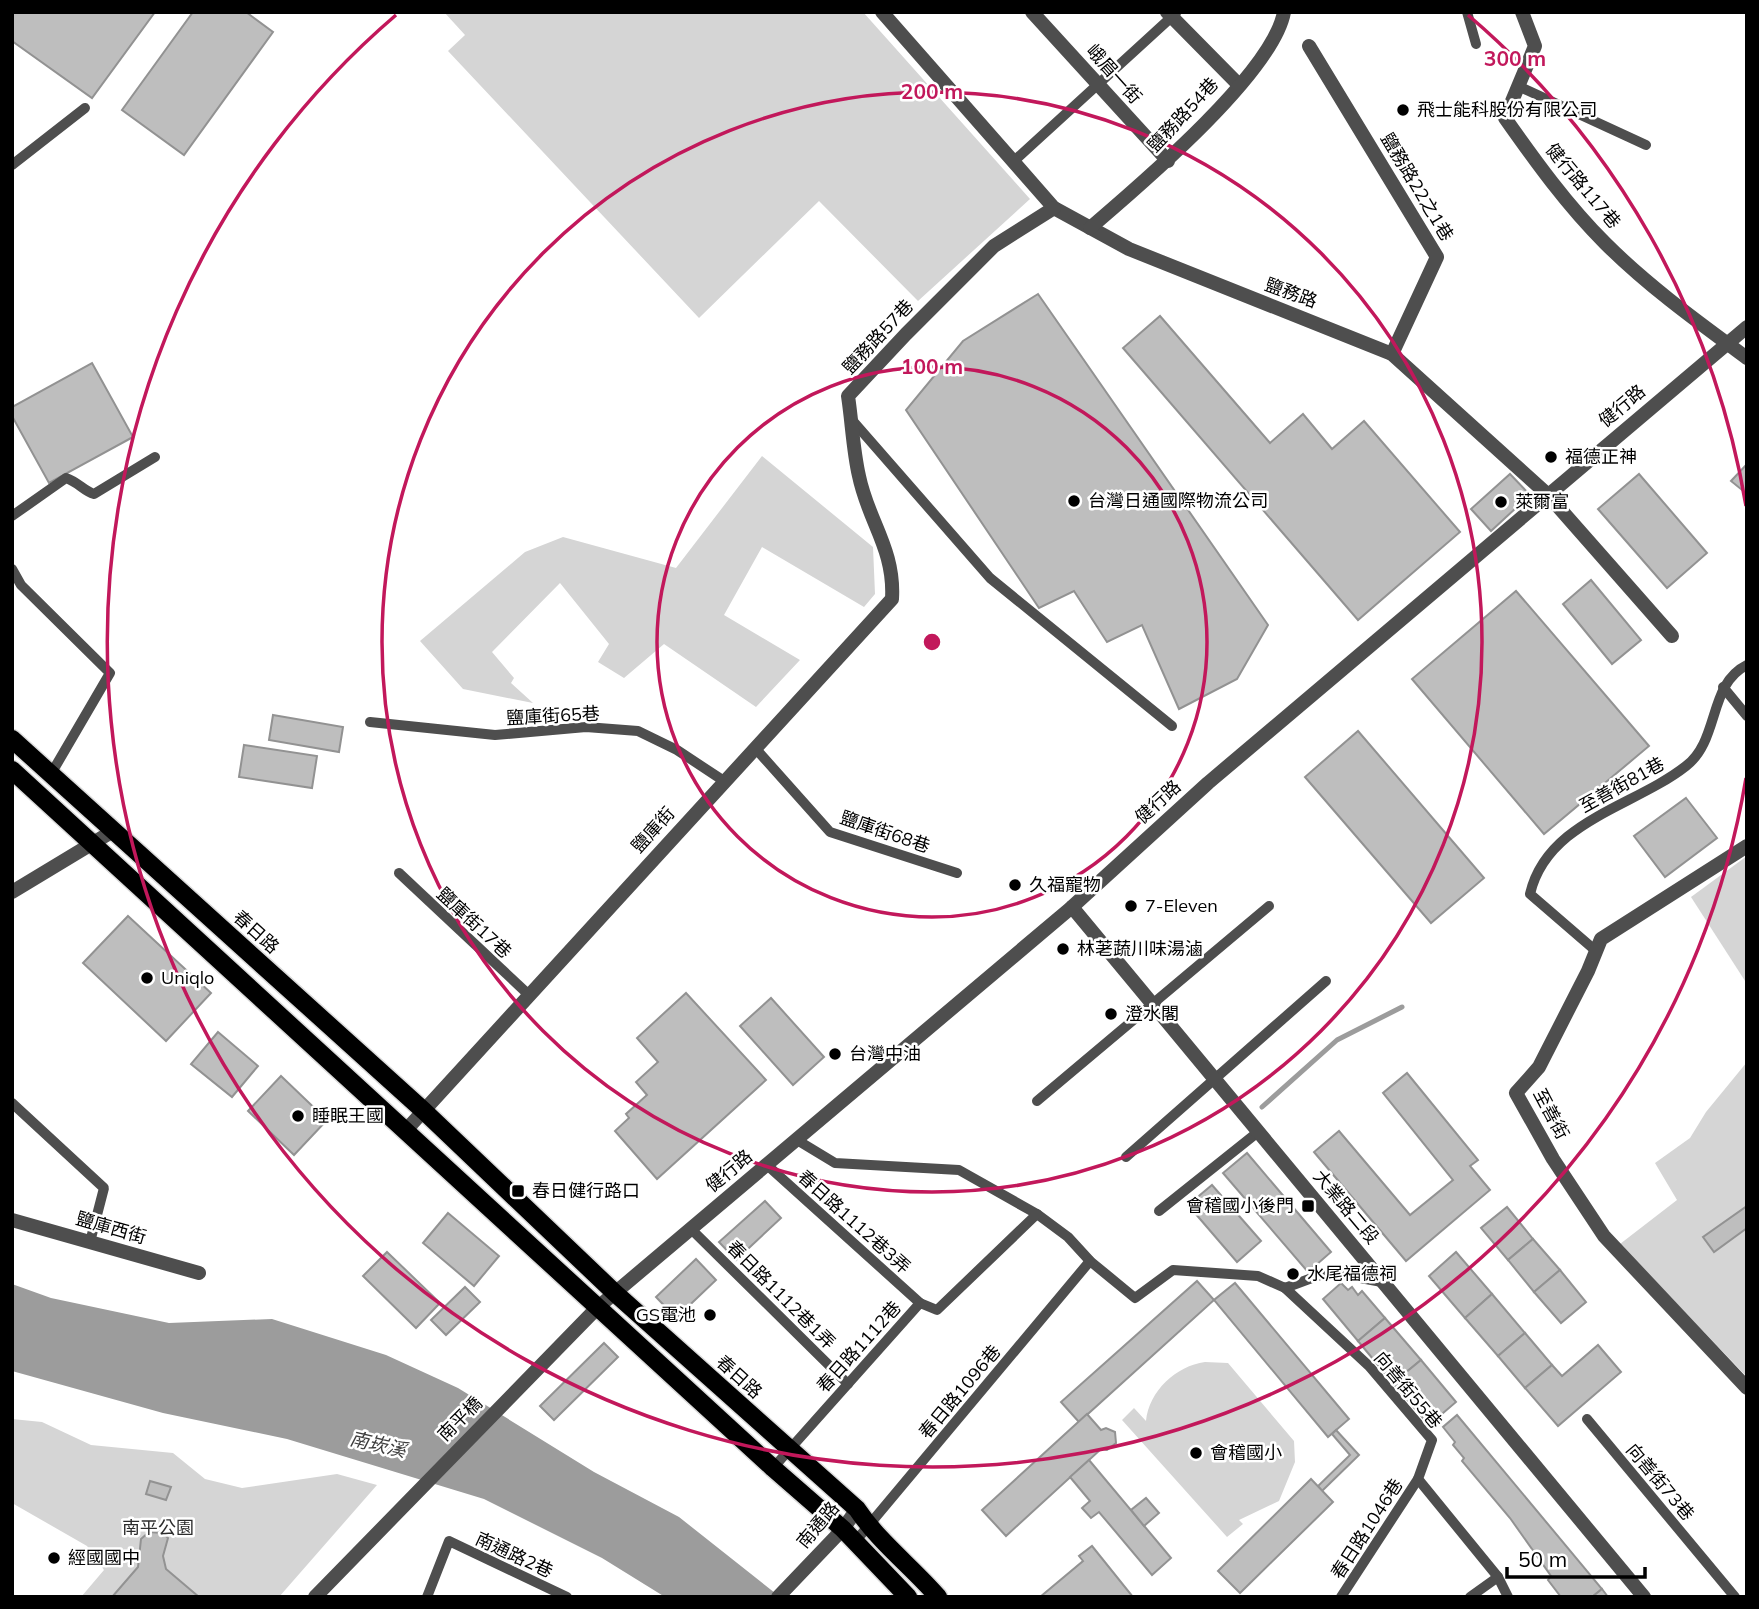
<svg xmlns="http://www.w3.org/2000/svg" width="1759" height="1609" font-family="Mulish,'Noto Sans TC',sans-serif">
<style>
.green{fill:#d5d5d5}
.water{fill:#9c9c9c}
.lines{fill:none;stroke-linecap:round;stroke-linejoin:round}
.stream{stroke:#9c9c9c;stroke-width:5}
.building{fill:#bebebe;stroke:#929292;stroke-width:2}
.primary-casing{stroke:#dbdbdb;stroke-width:21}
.service{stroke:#4e4e4e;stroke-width:10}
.minor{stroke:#4e4e4e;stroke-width:14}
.primary{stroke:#000;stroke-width:18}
.ring{fill:none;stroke:#c2185b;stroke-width:3.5}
.poi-dot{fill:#000;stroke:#fff;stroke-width:2.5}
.labels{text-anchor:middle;stroke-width:5;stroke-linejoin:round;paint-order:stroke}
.street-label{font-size:18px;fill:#000;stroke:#fff}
.poi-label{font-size:18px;fill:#000;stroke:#fff;text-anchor:start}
.park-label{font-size:18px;fill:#2c2c2c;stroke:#fff}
.water-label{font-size:19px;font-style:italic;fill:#3d3d3d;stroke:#fff}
.centre{fill:#c2185b;stroke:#fff;stroke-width:3.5}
.ring-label{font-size:21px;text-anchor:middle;font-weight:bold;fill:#c2185b;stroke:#fff;stroke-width:5;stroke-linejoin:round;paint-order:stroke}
</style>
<rect width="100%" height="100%" fill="#fff"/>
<g class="green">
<path d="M444,12h419l167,187 -112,102 -99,-100 -120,117 -251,-267 17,-16z"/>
<path d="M762,456l111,91 2,47 -11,13 -102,-60 -38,68 76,45 -44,47 -92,-63 -40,34 -26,-16 11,-18 -49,-61 -68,69 22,26 -3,5 22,20 -70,-14 -43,-48 105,-89 38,-15 113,31z"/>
<path d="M1747,856v128l-56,-87z"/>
<path d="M1747,1062v315l-127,-133 57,-44 -22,-37 35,-25 16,-26z"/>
<path d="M1205,1362l23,1 66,78 1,21 -16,39 -40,19 4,4 -16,13 -105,-117 12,-12 12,13c3,-30 30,-55 59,-59z"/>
<path d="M12,1419l30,3 49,23 82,8 32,26 37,9 95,-14 40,11 -98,112h-198l23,-27 -17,-24 -75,-43z"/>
</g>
<path class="water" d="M12,1284l39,14 118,25 103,-4 114,36 72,33 136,84 85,45 101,80h-115l-63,-39 -118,-59 -197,-60 -124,-26 -151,-42z"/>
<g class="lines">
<path class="stream" d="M1262,1107l75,-67 65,-33"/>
</g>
<g class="building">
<path d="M12,12h143l-63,86 -80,-57z"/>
<path d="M193,12h53l27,20 -89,123 -62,-45z"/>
<path d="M1038,294l230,331 -31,54 -58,30 -37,-84 -35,17 -33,-51 -35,17 -133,-198 57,-69z"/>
<path d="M1160,316l110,127 33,-29 29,35 32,-28 96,111 -102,88 -235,-272z"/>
<path d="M92,363l41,74 -84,46 -37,-67v-9z"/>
<path d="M1747,464v30l-16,-13z"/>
<path d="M1510,474l20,21 -39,36 -20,-22z"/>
<path d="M1639,474l68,79 -40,35 -69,-79z"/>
<path d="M1591,580l50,60 -29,24 -49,-60z"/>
<path d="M1516,591l133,155 -105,88 -132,-155z"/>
<path d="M273,715l70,12 -4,25 -70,-12z"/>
<path d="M1358,731l126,147 -53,45 -126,-146z"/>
<path d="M244,745l73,11 -5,32 -73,-11z"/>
<path d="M1686,798l31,40 -52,39 -31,-41z"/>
<path d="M128,916l83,77 -45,48 -83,-78z"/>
<path d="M686,993l80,87 -109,99 -42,-48 14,-13 -3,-4 21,-19 -11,-13 22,-20 -21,-24z"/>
<path d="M771,998l53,59 -31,28 -53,-59z"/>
<path d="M218,1032l40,34 -26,31 -41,-33z"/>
<path d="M1407,1073l71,87 -8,6 20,24 -84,71 -92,-109 25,-21 71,84 43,-35 -70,-87z"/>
<path d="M281,1076l46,44 -33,35 -46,-44z"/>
<path d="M1247,1153l84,99 -23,20 -85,-99z"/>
<path d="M1212,1185l49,56 -24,21 -49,-57z"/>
<path d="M765,1201l16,17 -45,42 -17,-18z"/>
<path d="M1747,1206v22l-33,24 -11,-15z"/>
<path d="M1507,1207l26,32 -25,21 -27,-32z"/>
<path d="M448,1213l51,43 -25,30 -51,-43z"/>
<path d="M1533,1239l27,31 -26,22 -26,-32z"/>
<path d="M387,1252l53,51 -24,25 -53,-52z"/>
<path d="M1456,1252l36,42 -27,24 -36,-42z"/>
<path d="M696,1259l20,21 -40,38 -20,-21z"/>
<path d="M1560,1270l26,32 -25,21 -27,-31z"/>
<path d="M1197,1281l17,19 -135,122 -18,-20z"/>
<path d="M1235,1283l114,136 -21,18 -114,-137z"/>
<path d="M1341,1283l7,7 4,-3 6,8 4,-4 23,27 -27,23 -35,-42z"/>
<path d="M465,1287l15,15 -34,33 -15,-15z"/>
<path d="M1492,1294l33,39 -27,23 -33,-38z"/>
<path d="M1385,1318l36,42 -28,23 -35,-42z"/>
<path d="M1525,1333l27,32 -27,23 -27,-32z"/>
<path d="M604,1343l14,14 -64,63 -14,-14z"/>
<path d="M1598,1345l23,27 -63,54 -33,-38 27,-23 10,11z"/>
<path d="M1421,1360l35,42 -27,23 -36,-42z"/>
<path d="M1087,1414l14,16 5,-2 9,4 1,11 -9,7 -6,-1 -95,87 -24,-26z"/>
<path d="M1457,1415l145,174 -10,8h-31l-13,-17 3,-4 -41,-58 -48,-57 2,-3 -11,-13 2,-3 -12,-15z"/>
<path d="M1336,1430l23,25 -37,36 -4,-5 32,-31 -18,-21z"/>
<path d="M1089,1460l82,98 -19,17 -53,-63 -8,6 -9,-10 8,-7 -20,-24z"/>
<path d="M1311,1479l22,23 -93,91 -22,-22z"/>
<path d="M150,1481l21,6 -5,13 -20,-6z"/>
<path d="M1146,1498l13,15 -15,13 -13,-16z"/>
<path d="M149,1532l14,1 5,5 -5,18 3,13 33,28h-87l26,-30 3,-28z"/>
<path d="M1092,1546l41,51h-93l43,-36 -4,-5z"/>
<path d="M1602,1589l6,8h-16z"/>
</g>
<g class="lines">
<g class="primary-casing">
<g id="primary">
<path d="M12,739l412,372 191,182 242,216c22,33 55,58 81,88"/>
<path d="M12,770l761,698 70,61 65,68"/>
</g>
</g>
<g class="service">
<path d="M1467,12l9,32"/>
<path d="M1518,86l128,59"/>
<path d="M1014,161l162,-148"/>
<path d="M12,165l73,-57"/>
<path d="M852,420l138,158 182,148"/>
<path d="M12,516l54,-38c12,4 18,13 28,16l61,-37"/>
<path d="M12,569l9,16 89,88 -59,101"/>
<path d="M1723,687l24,29"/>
<path d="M370,722l125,13 91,-8 52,4 39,19 47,31"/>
<path d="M755,748l75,84 127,41"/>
<path d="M399,873l130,122"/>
<path d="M1596,951l-66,-57c17,-73 104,-87 156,-128 34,-26 22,-82 61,-101"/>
<path d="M1037,1101l232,-195"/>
<path d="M12,1103l92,85 -14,54"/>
<path d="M797,1140l38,23 124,7 78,44 31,23 22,24 45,37 38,-28 85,6 27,12 43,-16 54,10"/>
<path d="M1126,1157l200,-176"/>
<path d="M767,1165l153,138"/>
<path d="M1159,1211l99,-79"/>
<path d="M691,1229l157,155"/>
<path d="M1285,1288l84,78 63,74 -14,39 80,98 10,20"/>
<path d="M1587,1419l148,178"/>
<path d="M773,1468l147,-165 17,7 100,-96"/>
<path d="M854,1543l236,-282"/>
<path d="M427,1597l22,-56 118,56"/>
<path d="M1341,1597l77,-118"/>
<path d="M1470,1597l28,-20"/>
</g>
<g class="minor">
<path d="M882,12l172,196 75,41 263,105 155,140 125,142"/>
<path d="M1032,12l136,149"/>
<path d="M1167,12l71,72"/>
<path d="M1522,12l13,34 -30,72c31,44 62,87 100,125 43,43 93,79 142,115"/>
<path d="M1309,46l128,211 -45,97"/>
<path d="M1090,228c49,-42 183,-155 194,-216"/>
<path d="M1747,846l-146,93 -13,32 -49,96 -23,26 37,66 51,77 143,152"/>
<path d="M12,892l101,-61"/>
<path d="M1072,907l572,690"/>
<path d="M407,1129l485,-530c3,-50 -24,-78 -33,-123 -6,-26 -7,-54 -11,-80l58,-62 88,-88 60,-38"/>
<path d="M12,1220l187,53"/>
<path d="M315,1597l282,-289 475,-401 136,-124 539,-456"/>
<path d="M778,1597l65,-68 14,-20"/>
</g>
<use href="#primary" class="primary"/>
</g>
<g class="ring">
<circle cx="932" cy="642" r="275"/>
<circle cx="932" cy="642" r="550"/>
<path d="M1746 778A825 825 0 1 1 396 15M1468 15A825 825 0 0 1 1746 506"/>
</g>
<g class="poi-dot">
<circle cx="1403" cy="110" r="7"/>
<circle cx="1551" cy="457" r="7"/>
<circle cx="1074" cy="501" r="7"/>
<circle cx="1501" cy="502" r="7"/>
<circle cx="1015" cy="885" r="7"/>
<circle cx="1131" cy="906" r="7"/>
<circle cx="1063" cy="949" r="7"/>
<circle cx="147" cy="978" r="7"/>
<circle cx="1111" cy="1014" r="7"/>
<circle cx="835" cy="1054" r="7"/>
<circle cx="298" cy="1116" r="7"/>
<rect x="511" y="1184" width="14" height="14" rx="3.5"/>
<rect x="1301" y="1199" width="14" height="14" rx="3.5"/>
<circle cx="1293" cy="1274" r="7"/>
<circle cx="710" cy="1315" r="7"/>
<circle cx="1196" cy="1453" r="7"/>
<circle cx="54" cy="1558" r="7"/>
</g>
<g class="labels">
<g class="street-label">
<text transform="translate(1114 74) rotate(48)" y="6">峨眉一街</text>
<text transform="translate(1183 115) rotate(-47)" y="6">鹽務路54巷</text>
<text transform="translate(1583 186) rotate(50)" y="6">健行路117巷</text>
<text transform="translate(1417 187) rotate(59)" y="6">鹽務路22之1巷</text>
<text transform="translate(1291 293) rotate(20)" y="6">鹽務路</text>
<text transform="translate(878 337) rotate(-47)" y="6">鹽務路57巷</text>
<text transform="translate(1622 406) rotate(-40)" y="6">健行路</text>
<text transform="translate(553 716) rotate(-3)" y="6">鹽庫街65巷</text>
<text transform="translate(1622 785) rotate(-29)" y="6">至善街81巷</text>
<text transform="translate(1158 802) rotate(-43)" y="6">健行路</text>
<text transform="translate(653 830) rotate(-48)" y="6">鹽庫街</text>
<text transform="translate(885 832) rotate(19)" y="6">鹽庫街68巷</text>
<text transform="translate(474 923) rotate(43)" y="6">鹽庫街17巷</text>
<text transform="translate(256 932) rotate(42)" y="6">春日路</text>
<text transform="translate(1551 1114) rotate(62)" y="6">至善街</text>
<text transform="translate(729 1171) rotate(-40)" y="6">健行路</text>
<text transform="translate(1346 1207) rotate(50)" y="6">大業路二段</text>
<text transform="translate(854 1222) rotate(42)" y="6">春日路1112巷3弄</text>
<text transform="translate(111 1228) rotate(16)" y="6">鹽庫西街</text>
<text transform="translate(781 1295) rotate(45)" y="6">春日路1112巷1弄</text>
<text transform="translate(859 1347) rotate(-48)" y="6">春日路1112巷</text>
<text transform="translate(739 1377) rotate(42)" y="6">春日路</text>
<text transform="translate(1408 1390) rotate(50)" y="6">向善街55巷</text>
<text transform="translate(960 1392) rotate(-50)" y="6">春日路1096巷</text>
<text transform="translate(460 1419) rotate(-45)" y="6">南平橋</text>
<text transform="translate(1660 1482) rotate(50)" y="6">向善街73巷</text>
<text transform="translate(818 1525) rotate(-50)" y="6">南通路</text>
<text transform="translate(1367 1529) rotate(-57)" y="6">春日路1046巷</text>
<text transform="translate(514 1555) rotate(25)" y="6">南通路2巷</text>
</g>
<g class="poi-label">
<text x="1417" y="116">飛士能科股份有限公司</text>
<text x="1565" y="463">福德正神</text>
<text x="1088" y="507">台灣日通國際物流公司</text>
<text x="1515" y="508">萊爾富</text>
<text x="1029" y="891">久福寵物</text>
<text x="1145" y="912">7-Eleven</text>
<text x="1077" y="955">林荖蔬川味湯滷</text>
<text x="161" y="984">Uniqlo</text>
<text x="1125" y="1020">澄水閣</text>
<text x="849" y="1060">台灣中油</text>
<text x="312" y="1122">睡眠王國</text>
<text x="532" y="1197">春日健行路口</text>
<text x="1294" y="1212" text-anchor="end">會稽國小後門</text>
<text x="1307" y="1280">水尾福德祠</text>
<text x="696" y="1321" text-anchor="end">GS電池</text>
<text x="1210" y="1459">會稽國小</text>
<text x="68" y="1564">經國國中</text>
</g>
<g class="park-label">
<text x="158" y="1534">南平公園</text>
</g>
<g class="water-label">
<text transform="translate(378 1444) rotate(13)" y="7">南崁溪</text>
</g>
</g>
<circle cx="932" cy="642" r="10" class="centre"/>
<g class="ring-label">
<text x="1515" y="66">300 m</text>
<text x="932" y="99">200 m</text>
<text x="932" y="374">100 m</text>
</g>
<rect width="1759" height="1609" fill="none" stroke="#000000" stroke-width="28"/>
<path d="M1507 1567v10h138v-10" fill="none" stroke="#000000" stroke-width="3.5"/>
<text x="1518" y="1567" font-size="21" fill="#000000" stroke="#ffffff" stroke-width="5" paint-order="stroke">50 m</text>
</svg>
